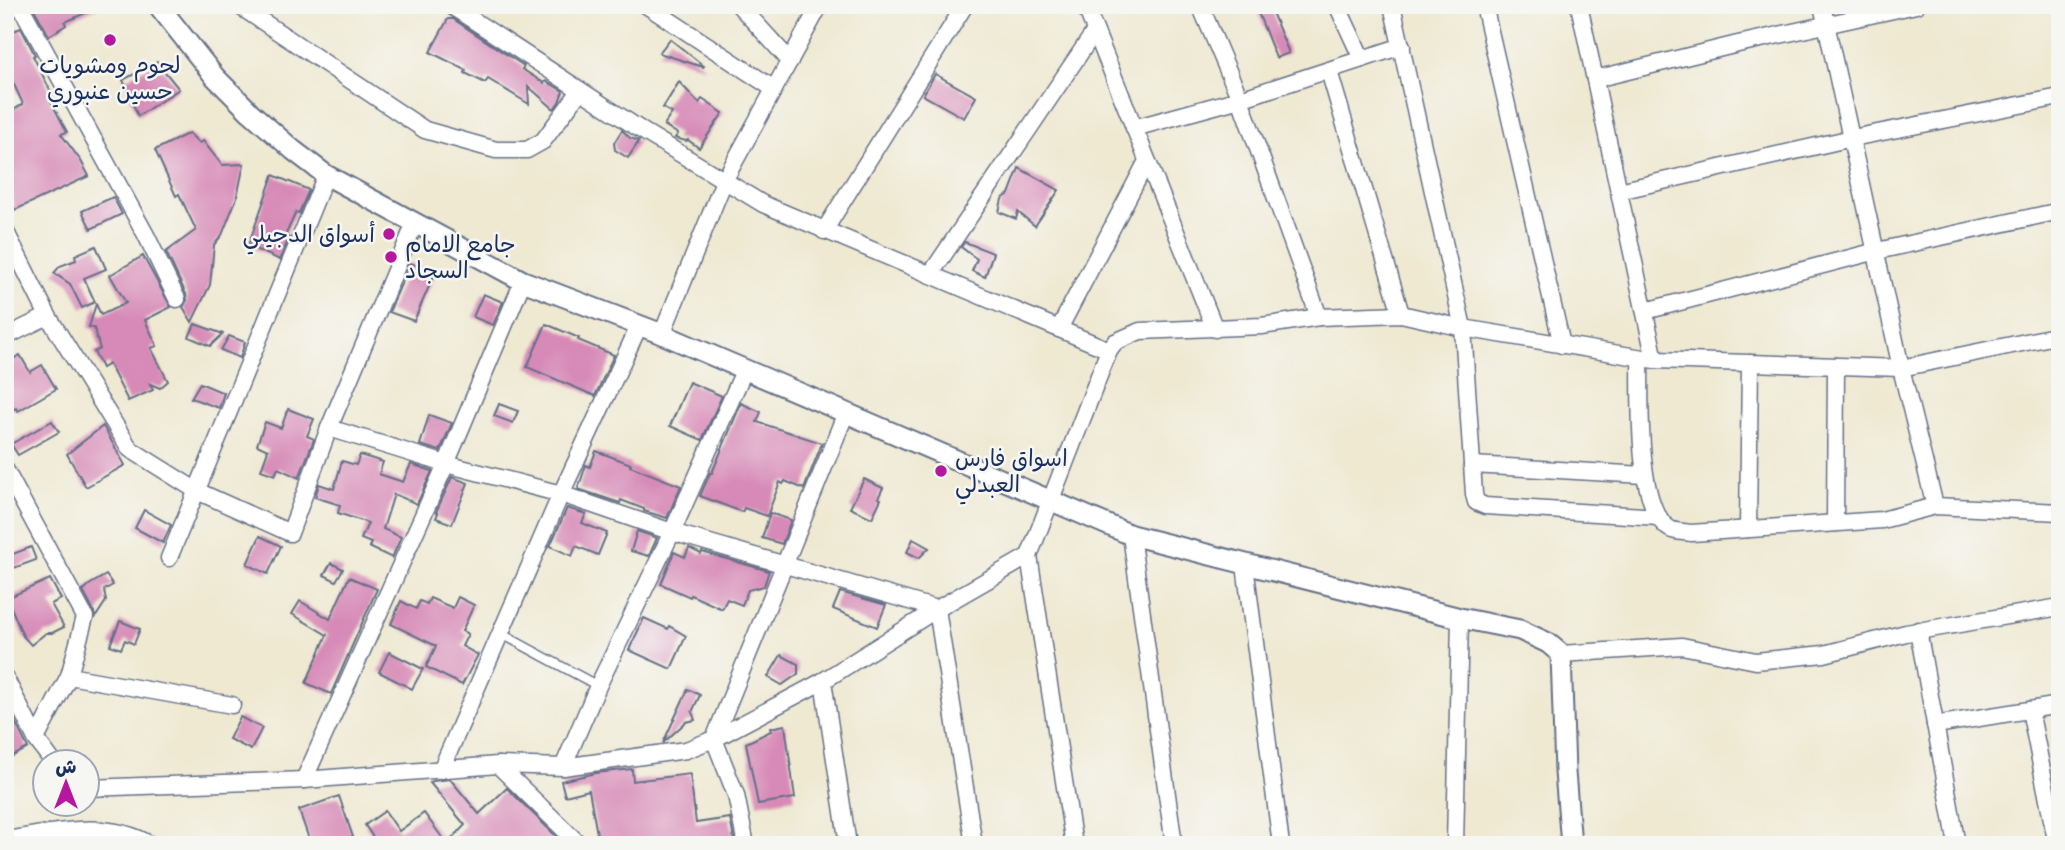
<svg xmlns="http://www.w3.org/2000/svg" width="2065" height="850" font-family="Sriracha,'Playpen Sans Arabic',sans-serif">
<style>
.building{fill:#d78ab7}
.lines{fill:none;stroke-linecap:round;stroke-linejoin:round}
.service-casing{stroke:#657087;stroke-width:11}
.minor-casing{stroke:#657087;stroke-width:19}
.tertiary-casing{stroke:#657087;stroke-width:23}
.service{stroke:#fff;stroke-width:8}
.minor{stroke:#fff;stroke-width:16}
.tertiary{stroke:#fff;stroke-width:19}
.poi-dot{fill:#b5179e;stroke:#f6f6f2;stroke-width:2.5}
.labels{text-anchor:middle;stroke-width:5;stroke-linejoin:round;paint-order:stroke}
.poi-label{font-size:23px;fill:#1b2f5e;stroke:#f6f6f2;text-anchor:start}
</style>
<rect width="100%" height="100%" fill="#f6f6f2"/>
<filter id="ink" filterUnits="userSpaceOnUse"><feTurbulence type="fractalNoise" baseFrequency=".0143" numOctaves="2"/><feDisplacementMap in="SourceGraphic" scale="14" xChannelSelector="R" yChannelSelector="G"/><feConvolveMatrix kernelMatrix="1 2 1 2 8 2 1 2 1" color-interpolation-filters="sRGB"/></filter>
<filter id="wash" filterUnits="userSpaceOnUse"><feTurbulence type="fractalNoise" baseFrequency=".00686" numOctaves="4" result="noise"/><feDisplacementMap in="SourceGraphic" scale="28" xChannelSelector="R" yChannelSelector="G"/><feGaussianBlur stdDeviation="1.57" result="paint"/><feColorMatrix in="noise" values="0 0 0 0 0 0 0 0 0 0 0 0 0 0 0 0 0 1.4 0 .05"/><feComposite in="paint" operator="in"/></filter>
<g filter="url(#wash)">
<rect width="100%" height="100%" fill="#efe9d2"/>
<g id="blocks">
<g class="building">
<path d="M39,5h64l-38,17 1,3 -17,11 -16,-29z"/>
<path d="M1255,5h14l20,48 -13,5z"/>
<path d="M448,19h5l71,47 -2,3 22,14 2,-2 17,10 -4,11 -5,7 -26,-23 1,18 -41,-25 -3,4 -20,-10 1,-3 -36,-18z"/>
<path d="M21,28l14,27 -2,1 19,38 -4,2 19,36 -6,2 20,27 8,15 -74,34 -10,-28v-67l18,-11 -18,-39v-31z"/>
<path d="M670,39l34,27 -1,1 -44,-14z"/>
<path d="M157,62l22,27 -41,27 -15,-36z"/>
<path d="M935,74l41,23 -12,21 -41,-23z"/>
<path d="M679,82l20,21 3,-4 21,14 -24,35 -11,-8 -2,1 -11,-3 3,-4 -14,-9 8,-12 -9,-5z"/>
<path d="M622,130l8,8 9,3 -11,17 -13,-8 -1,-7z"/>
<path d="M189,133l10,10 4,-2 19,24 22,-1 -7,33 -15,38 -8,10 -4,40 -18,37 -9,-15 4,-7 -1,-6 -20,-42 30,-22 -17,-36 -3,2 -21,-46z"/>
<path d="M1019,168l40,22 -24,36 -17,-14 -2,7 -17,-7 3,-13 7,-5z"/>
<path d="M273,175l36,15 -10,23 -3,-1 -11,24 4,2 -9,22 -32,-14z"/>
<path d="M113,197l9,17 -31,15 -9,-18z"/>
<path d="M965,242l28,11 -8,24 -13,-6 5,-12 -16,-12z"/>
<path d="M96,246l10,23 -22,9 11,24 -13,6 -12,-24 -16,-11 6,-7 16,-6 -1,-5z"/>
<path d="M143,256l28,51 -26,13 12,26 -6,2 17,33 -8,7 -10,-4 3,6 -25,11 -19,-37 -7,4 -8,-16 6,-3 -6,-21 -5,-1 7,-23 5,11 25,-12 -16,-28z"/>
<path d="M410,263l25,10 -21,48 -25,-9z"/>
<path d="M483,294l20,8 -10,23 -20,-8z"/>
<path d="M195,324l28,10 -13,12 -21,-9z"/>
<path d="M546,324l33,14 -1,2 36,15 -19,41 -68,-29z"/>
<path d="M229,336l16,6 -5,16 -19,-8z"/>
<path d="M20,355l10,17 12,-7 14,24 -38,22 -2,-3 -11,6v-51z"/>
<path d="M689,382l33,14 -20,44 -32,-14z"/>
<path d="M200,383l24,10 -5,15 -28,-10z"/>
<path d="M741,403l20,9 -4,10 65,21 -18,46 -19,-8 -2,3 -3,-2 -13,34 -23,-8 -2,4 -42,-16 10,-23h2z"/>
<path d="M499,404l19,7 -5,12 -19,-7z"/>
<path d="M288,409l26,10 -7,17 7,3 -15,39 -21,-10 -3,7 -14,-5 7,-20 -11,-5 8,-23 16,6z"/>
<path d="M429,415l23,8 -12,28 -20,-6z"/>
<path d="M52,421l7,11 -41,23 -7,-11z"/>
<path d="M103,426l22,39 -39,22 -19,-33z"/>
<path d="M596,451l35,13 -1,2 51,20 -14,32 -23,-7v-2l-23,-9 -1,3 -42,-14 8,-24 4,2z"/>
<path d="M360,455l23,7 -4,12 24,8 8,-18 21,7 -15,33 -23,-10 -11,35 18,8 -9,21 -23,-11 2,-4 -10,-4 7,-16 -30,-10 2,-8 -25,-8 4,-13 15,5 8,-28 14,4z"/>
<path d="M452,477l16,6 -16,41 -16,-6 2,-5 -2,-1z"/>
<path d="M864,479l19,9 -5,10 3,1 -9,19 -22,-10z"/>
<path d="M567,508l19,6 -4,9 25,10 -9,22 -22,-9 -4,10 -22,-10z"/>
<path d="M144,510l27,15 -8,18 -28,-15z"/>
<path d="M770,513l21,7 -9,24 -20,-6z"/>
<path d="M637,531l20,7 -8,18 -18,-5z"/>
<path d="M260,536l21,10 -13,28 -21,-10z"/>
<path d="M913,539l16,9 -10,10 -12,-6z"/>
<path d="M31,547l5,13 -25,9 -6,-12z"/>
<path d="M689,548l12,6 1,-2 67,19 -5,15 -16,4 -6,15 -15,-6 -5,10 -31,-14 -1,2 -29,-13 13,-32 11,5z"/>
<path d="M331,563l12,6 -7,12 -12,-6z"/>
<path d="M106,575l7,10 -9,5 2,11 -11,17 -1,-6 -11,-21 6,-6z"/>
<path d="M349,577l28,12 -46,105 -25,-11 21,-48 -35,-21 8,-13 30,18z"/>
<path d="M50,579l11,20 -10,5 13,23 -12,6h-6l-15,12 -8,-9 -16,-38z"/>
<path d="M840,592l46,13 -9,22 -44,-18z"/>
<path d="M458,597l16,8 -12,26 6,3 -6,12 16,9 -16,30 -36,-18 10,-21 -45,-22 10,-23 15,8 4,-8 7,3 3,-6 23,10z"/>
<path d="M644,618l24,11 1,-3 17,10 -15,33 -42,-19z"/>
<path d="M120,621l20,8 -6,15 -9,-4 -4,9 -11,-4z"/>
<path d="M389,652l34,17 -11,20 -33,-17z"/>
<path d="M781,655l17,9v10l-16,11 -14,-8z"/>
<path d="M688,689l12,6 -8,17 3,8 -9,2 -23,21z"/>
<path d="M5,701l23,47 -23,12z"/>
<path d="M240,717l22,11 -11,22 -22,-11z"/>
<path d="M785,725l10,73 -37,6 -12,-61 25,-12 -1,-3z"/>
<path d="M632,769l1,12 57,-7 6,49 34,-5 5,27h-76l-1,-5 -26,5h-33l-10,-55 -24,6 -4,-15 35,-8z"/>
<path d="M450,779l29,35 28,-26 54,53 -4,4h-179l-13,-20 20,-14 14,20 25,-18 23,31 18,-19 -35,-42 3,-2z"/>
<path d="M339,796l14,41 -24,8h-18l-12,-35z"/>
</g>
</g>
</g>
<g filter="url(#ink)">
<use href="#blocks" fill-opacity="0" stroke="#657087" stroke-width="2"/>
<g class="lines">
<g class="service-casing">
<path id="service" d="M500,633l98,53"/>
</g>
<g class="minor-casing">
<g id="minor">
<path d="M20,5l126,230 31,64"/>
<path d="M238,5l187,125 71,20h31l16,-9 37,-50"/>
<path d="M450,5l191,125 122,74 346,146"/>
<path d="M646,5l128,84"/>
<path d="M739,5l51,56"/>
<path d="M1085,5l130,324"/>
<path d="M1200,5l40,94 79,218"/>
<path d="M1337,5l25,54"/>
<path d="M1392,5l71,323 11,166 2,8 9,4 174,11"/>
<path d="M1484,5l78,340"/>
<path d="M1579,5l76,355"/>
<path d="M1822,5l79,363 34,138"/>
<path d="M1329,71l72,243"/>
<path d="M1595,79l143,-35 178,-39"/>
<path d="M1134,128l106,-29 162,-53"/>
<path d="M1619,191l233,-53 208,-41"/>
<path d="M5,230l43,86 82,133 67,42 93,42 39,-105 86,-205"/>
<path d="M824,231l141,-226"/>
<path d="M930,275l165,-244"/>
<path d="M1645,311l232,-60 183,-40"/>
<path d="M1059,329l88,-168"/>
<path d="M662,334l62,-153 96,-176"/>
<path d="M5,337l43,-21"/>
<path d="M1640,358c1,37 -5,151 30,171 5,3 15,3 21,4l191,-13 53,-14 125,6"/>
<path d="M329,428l117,36 115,30 111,38 265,77 37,236"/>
<path d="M1472,465l172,10"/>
<path d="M5,469l80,148 -16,59 -33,63"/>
<path d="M1835,523l1,-157"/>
<path d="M1748,529l2,-166"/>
<path d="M1131,535l43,310"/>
<path d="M1029,556l45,289"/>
<path d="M169,558l157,-383"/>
<path d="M1245,565l36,280"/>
<path d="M1918,630l39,215"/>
<path d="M1561,654l121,-8 74,15 68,-7 82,-21 154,-26"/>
<path d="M69,676l163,29"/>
<path d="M5,677l31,62 17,23"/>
<path d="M823,681l25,164"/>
<path d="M2030,710l27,135"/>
<path d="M1935,725l125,-20"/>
<path d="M498,765l82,80"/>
<path d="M563,767l35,-81 74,-154 72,-161"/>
<path d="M441,770l120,-276 78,-168"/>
<path d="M304,780l142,-316 77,-183"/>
<path d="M88,788l216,-8 194,-15 65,2 123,-17 28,-11 109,-58 114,-72 92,-53 80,-206 6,-8 25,-11 122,-5 57,-9 82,-3 62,14 192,32 246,8 159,-33"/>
<path d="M5,840c49,-7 101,-22 146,5"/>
<path d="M746,845l-10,-50 -22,-56 131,-324"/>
<path d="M1455,845l5,-227"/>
</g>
</g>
<g class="tertiary-casing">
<path id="tertiary" d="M158,5l57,72 35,35 43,38 33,25 197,106 139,53 469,201 329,83 60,12 28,13 13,11 4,118 6,73"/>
</g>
<use href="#service" class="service"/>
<use href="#minor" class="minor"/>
<use href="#tertiary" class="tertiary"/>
</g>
</g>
<g class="poi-dot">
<circle cx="110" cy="40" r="7"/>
<circle cx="389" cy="234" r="7"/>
<circle cx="391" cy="257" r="7"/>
<circle cx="941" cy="471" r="7"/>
</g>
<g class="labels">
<g class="poi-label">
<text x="110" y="73" text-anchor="middle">لحوم ومشويات<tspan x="110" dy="26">حسين عنبوري</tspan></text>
<text x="375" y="242" text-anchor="end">أسواق الدجيلي</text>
<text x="405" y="252">جامع الامام<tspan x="405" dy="26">السجاد</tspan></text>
<text x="955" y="466">اسواق فارس<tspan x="955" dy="26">العبدلي</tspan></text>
</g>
</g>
<rect width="2065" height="850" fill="none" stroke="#f6f6f2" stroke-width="28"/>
<g transform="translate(66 783)"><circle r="33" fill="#f6f6f2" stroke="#9ea6b7" stroke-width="2"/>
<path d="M0-5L12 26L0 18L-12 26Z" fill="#b5179e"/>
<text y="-10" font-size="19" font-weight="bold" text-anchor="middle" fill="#1b2f5e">ش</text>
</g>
</svg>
